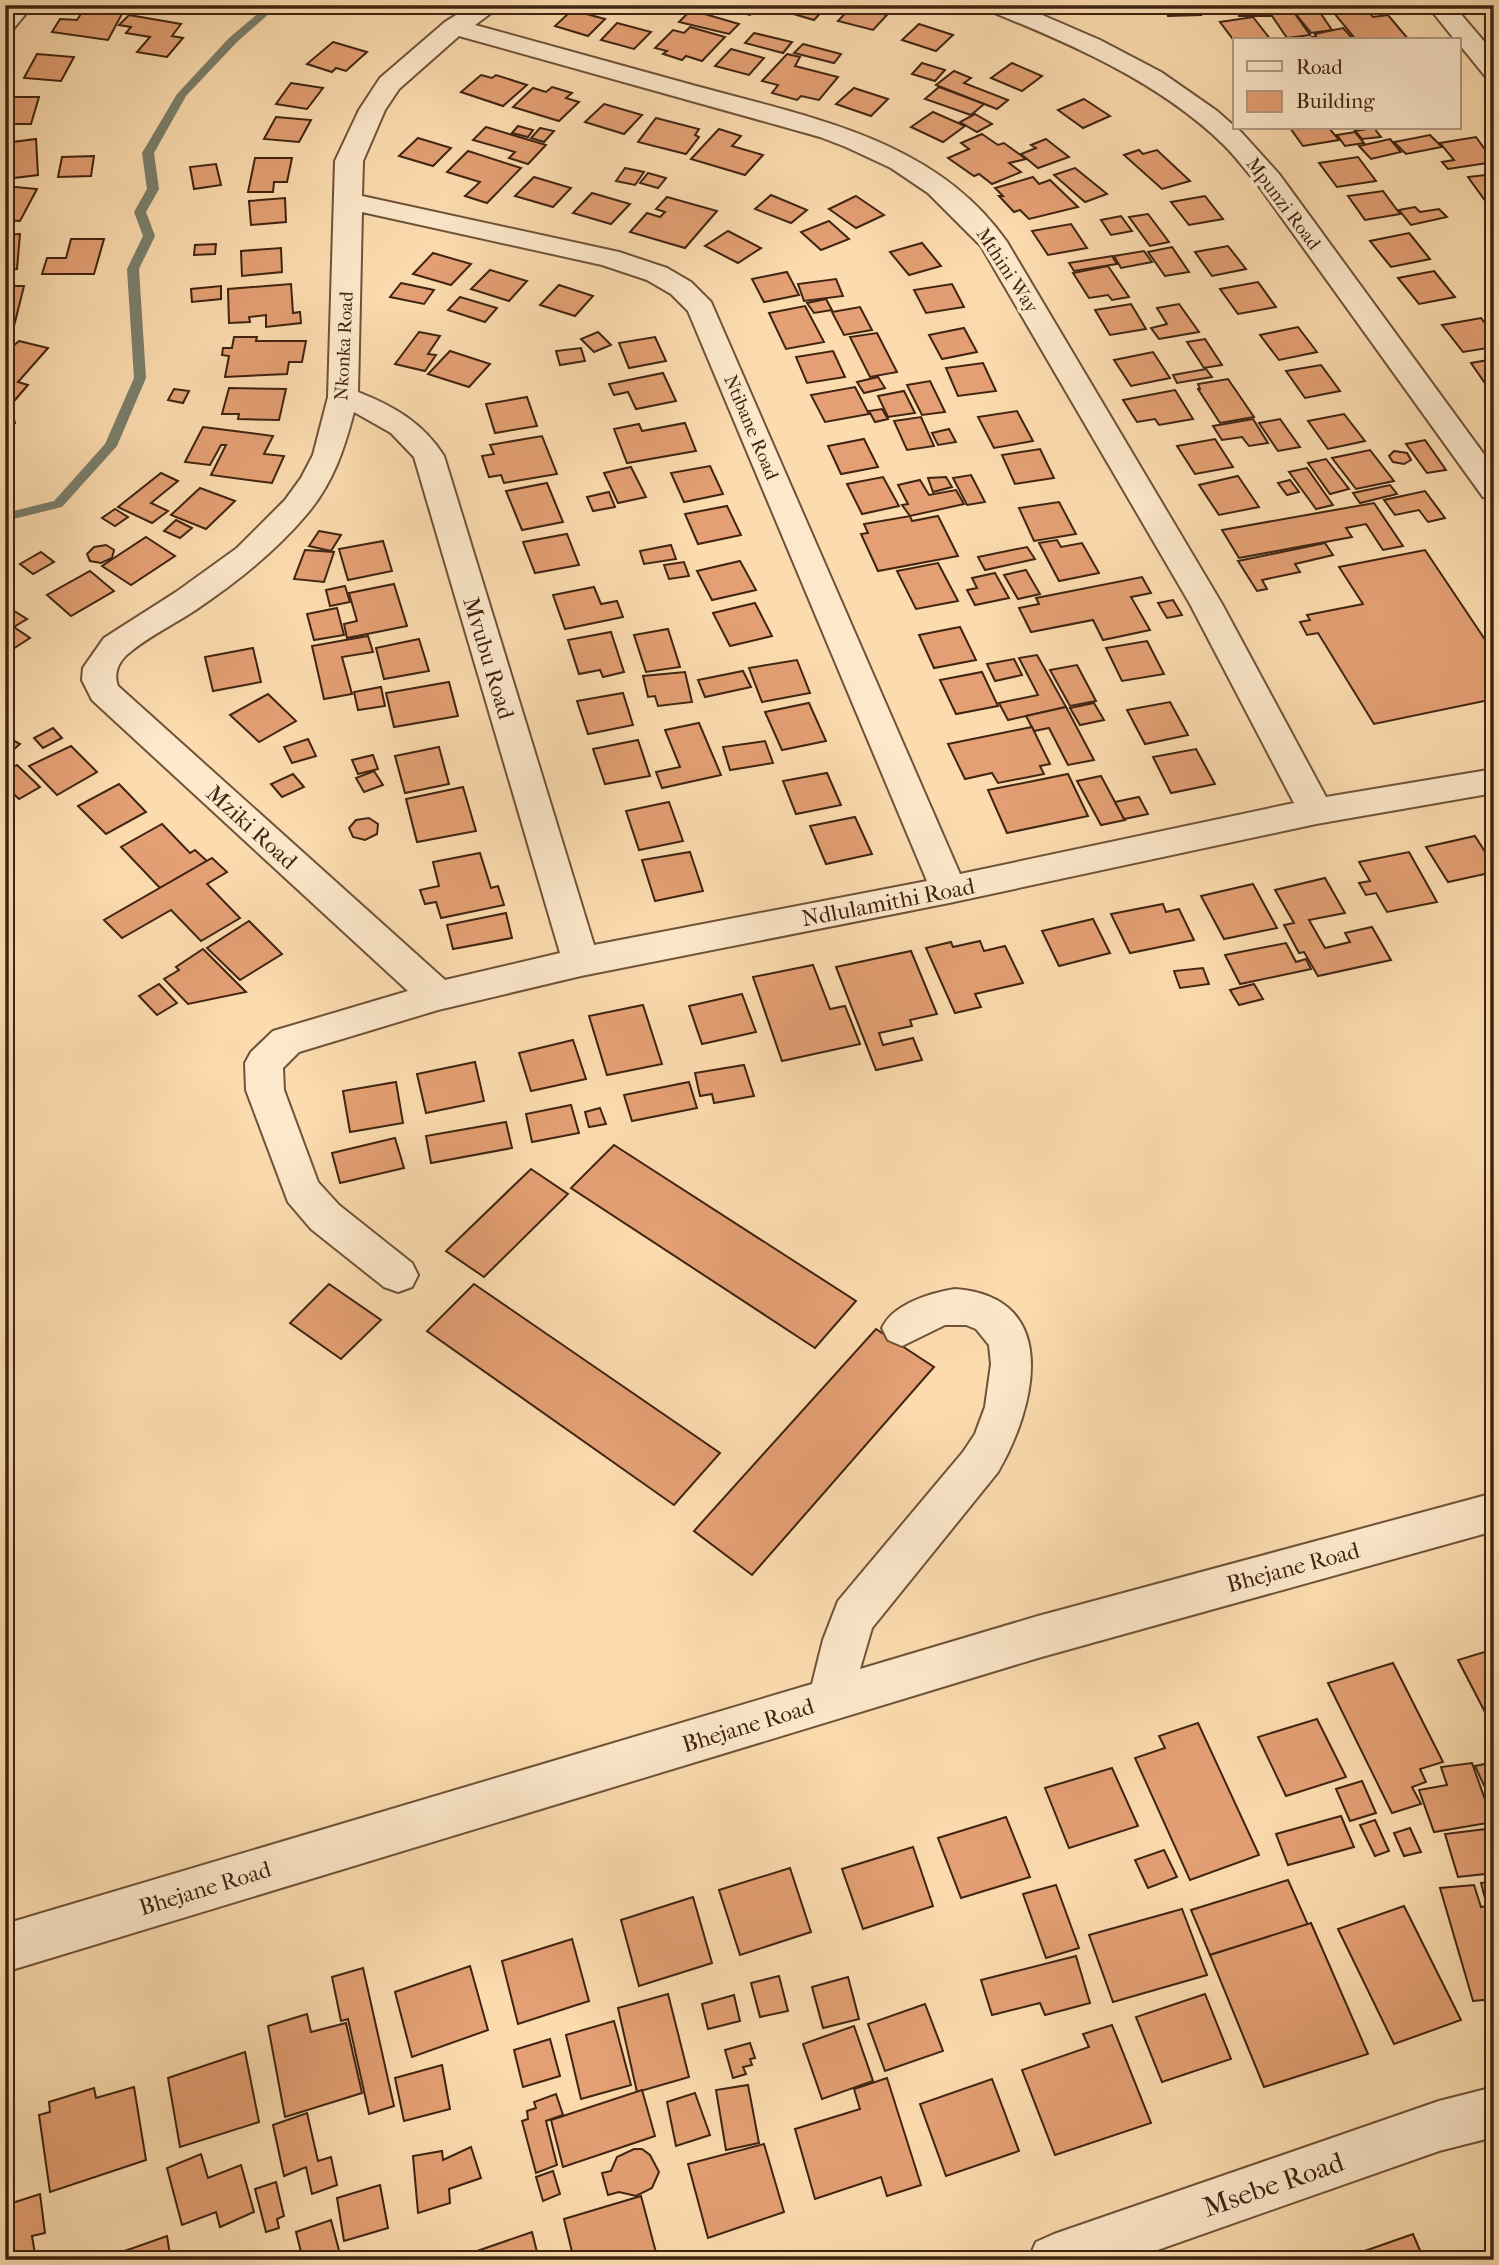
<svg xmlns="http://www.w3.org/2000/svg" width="1499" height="2265" font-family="'IM FELL French Canon',serif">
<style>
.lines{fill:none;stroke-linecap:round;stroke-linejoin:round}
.stream{fill:#7a7f6c;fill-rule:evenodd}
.building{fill:#e4a074;stroke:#402411;stroke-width:2}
.minor-casing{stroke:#6f5238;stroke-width:4}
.minor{fill:#fde8cb;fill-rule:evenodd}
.labels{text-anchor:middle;stroke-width:7;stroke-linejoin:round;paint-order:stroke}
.far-street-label{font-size:19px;fill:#402411;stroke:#fde8cb}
.street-label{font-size:23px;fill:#402411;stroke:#fde8cb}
.near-street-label{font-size:28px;fill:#402411;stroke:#fde8cb}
</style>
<rect width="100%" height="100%" fill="#fcdcaf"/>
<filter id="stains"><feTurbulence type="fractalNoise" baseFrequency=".00286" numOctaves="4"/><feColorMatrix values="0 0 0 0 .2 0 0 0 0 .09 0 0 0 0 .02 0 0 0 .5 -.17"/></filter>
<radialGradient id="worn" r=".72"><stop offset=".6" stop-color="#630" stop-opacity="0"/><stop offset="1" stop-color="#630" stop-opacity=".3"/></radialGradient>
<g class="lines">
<path class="stream" d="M268,5h11l-42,37 -51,54 -32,57 5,36 -13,23 9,24 -16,33 7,109 -29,68 -55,61 -57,14v-8l49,-12 51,-57 29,-66 -7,-109 16,-33 -9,-24 13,-23 -5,-36 35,-59 52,-56z"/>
</g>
<g class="building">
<path d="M711,5h48l-9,10z"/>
<path d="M763,5h65l-14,15z"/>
<path d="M1165,5h33l3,10 -33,1z"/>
<path d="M1295,5h20l17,25 -21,3 -21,-26z"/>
<path d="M852,6l35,9 -14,15 -35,-9z"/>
<path d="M1238,6l52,1 20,28 -23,3 -15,-22h-33z"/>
<path d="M1365,8l8,9 15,-2 21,25h-53l-22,-27z"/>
<path d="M84,9l39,3 -15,28 -56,-8 8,-13 17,1z"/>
<path d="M572,10l33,9 -17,17 -33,-10z"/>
<path d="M691,10l48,14 -10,10 -50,-12z"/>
<path d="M129,15l52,9 -9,12 11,2 -16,19 -30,-5 13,-15 -24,-4 5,-6 -12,-2z"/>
<path d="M1253,17l18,23 -36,2 -15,-20z"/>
<path d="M617,23l34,9 -17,17 -33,-9z"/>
<path d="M919,24l34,11 -17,16 -34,-11z"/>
<path d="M690,27l35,10 -23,24 -16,-5 -4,4 -19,-6 4,-3 -12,-3 18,-18 11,3z"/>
<path d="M1343,28l11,12h-39l-3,-3 4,-1 -1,-2z"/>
<path d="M754,33l38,9 -9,11 -38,-10z"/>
<path d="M333,42l34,10 -21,19 -10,-3 -4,4 -25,-8z"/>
<path d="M803,44l38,10 -7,9 -40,-10z"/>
<path d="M731,49l33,9 -15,17 -34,-9z"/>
<path d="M37,54l37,3 -13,24 -37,-3z"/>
<path d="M787,54l13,3 -5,9 43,11 -19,23 -18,-4 -4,4 -25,-7 6,-8 -16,-4z"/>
<path d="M922,63l23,7 -10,11 -23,-7z"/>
<path d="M1012,63l30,13 -20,15 -31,-13z"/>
<path d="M954,71l17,7 -7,5 44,17 -11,9 -61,-24z"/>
<path d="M481,75l11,3 4,-3 31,10 -24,21 -42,-14z"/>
<path d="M291,83l32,5 -16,21 -31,-5z"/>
<path d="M552,87l20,6 -6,5 13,4 -20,19 -46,-14 20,-19 13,4z"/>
<path d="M939,87l45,17 -13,11 -46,-16z"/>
<path d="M854,88l34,11 -17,17 -35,-12z"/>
<path d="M5,97h34l-8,27h-26z"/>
<path d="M1084,99l26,17 -27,12 -25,-18z"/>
<path d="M604,104l38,11 -18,19 -39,-12z"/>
<path d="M933,112l32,14 -22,16 -32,-15z"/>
<path d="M975,114l17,10 -15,8 -17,-10z"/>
<path d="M276,117l35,3 -12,22 -35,-3z"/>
<path d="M656,118l43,11 -4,6 4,2 -13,17 -48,-12z"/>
<path d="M518,126l15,4 -5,7 -16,-4z"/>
<path d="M486,127l60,18 -18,19 -19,-6 6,-6 -42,-12z"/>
<path d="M540,128l14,3 -10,11 -13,-4z"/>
<path d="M1290,128h39l10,12 -36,6z"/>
<path d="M1374,128l7,9 -19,2 -7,-8z"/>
<path d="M719,129l22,7 -9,10 31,9 -18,20 -54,-16z"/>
<path d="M1355,132l9,11 -19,3 -8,-11z"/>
<path d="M982,134l16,11 6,-2 22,16 -17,4 12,9 -29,12 -13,-10 -5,2 -26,-18 21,-9 -8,-6z"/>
<path d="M1430,135l12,12 -36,7 -12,-12z"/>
<path d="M1476,137l18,25 -46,7 -6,-7 12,-2 -14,-17z"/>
<path d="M418,138l33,10 -18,18 -34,-10z"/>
<path d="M36,139l2,36 -33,4v-36z"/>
<path d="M1046,139l23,18 -31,11 -17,-14 15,-6 -5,-3z"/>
<path d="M1390,139l11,13 -30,7 -12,-13z"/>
<path d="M1139,150l4,4 14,-4 33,31 -28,8 -38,-34z"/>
<path d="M468,151l53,17 -34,35 -22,-7 15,-14 -33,-10z"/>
<path d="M94,156l-3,20 -33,1 4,-20z"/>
<path d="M1358,157l18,24 -39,6 -18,-24z"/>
<path d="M255,158h37l-5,24h-13l-1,10h-25z"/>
<path d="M216,164l5,21 -27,4 -4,-22z"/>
<path d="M625,168l19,4 -9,13 -19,-4z"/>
<path d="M1075,168l32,26 -22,8 -31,-27z"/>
<path d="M648,173l18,5 -8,10 -18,-5z"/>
<path d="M1494,174v27l-8,1 -18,-25z"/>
<path d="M534,177l37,11 -18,19 -38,-11z"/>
<path d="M1033,177l6,7 11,-4 28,27 -49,12 -9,-9 -6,2 -15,-16h4l-8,-8z"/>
<path d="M5,186l32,3 -17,32 -15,-1z"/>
<path d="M1383,191l17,23 -35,6 -17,-24z"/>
<path d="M592,193l38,11 -19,20 -38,-11z"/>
<path d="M771,195l36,15 -16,13 -36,-14z"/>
<path d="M856,196l28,19 -28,13 -27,-19z"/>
<path d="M1205,196l18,23 -34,6 -18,-23z"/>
<path d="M667,197l50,14 -32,37 -55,-16 17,-19 13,4 5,-5 -9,-3z"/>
<path d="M285,198l1,24 -35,3 -2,-24z"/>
<path d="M1415,207l5,5 19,-3 8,8 -36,8 -12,-15z"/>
<path d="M1148,214l21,28 -19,4 -21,-29z"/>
<path d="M1121,216l11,15 -21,4 -10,-15z"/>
<path d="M829,221l20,18 -28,11 -20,-18z"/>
<path d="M1071,224l16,24 -39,7 -16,-24z"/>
<path d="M728,231l33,17 -23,15 -33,-17z"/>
<path d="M1409,233l21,26 -39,8 -21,-26z"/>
<path d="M20,234l-3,35 -12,1v-35z"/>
<path d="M71,239h33l-10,35h-52l5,-16h19z"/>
<path d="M922,243l19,23 -32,9 -19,-23z"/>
<path d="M216,244l-1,10 -21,1 1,-10z"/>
<path d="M1228,246l18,23 -34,7 -17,-24z"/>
<path d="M1172,247l17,25 -24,4 -17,-24z"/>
<path d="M281,248l1,24 -40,4 -1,-25z"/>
<path d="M1144,251l8,11 -31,6 -7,-12z"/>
<path d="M433,253l38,11 -20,21 -38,-11z"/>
<path d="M1112,256l5,8 -43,7 -5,-8z"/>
<path d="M1108,266l21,31 -17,3 -4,-5 -19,3 -16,-25z"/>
<path d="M490,270l37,11 -18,20 -38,-12z"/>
<path d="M1434,271l21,26 -36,7 -21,-26z"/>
<path d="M787,272l12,23 -35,7 -12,-23z"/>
<path d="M836,279l7,17 -39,5 -6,-17z"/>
<path d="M1258,282l18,25 -38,7 -18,-25z"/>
<path d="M401,283l33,7 -10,14 -34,-7z"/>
<path d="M291,284l2,29 7,-1 1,11 -35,4v-12l-17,2 1,5 -21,1 -1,-34z"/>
<path d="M952,284l12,23 -38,6 -12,-23z"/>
<path d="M559,285l34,11 -18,20 -35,-11z"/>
<path d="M5,286h19l-10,40h-9z"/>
<path d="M221,286v13l-29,3 -1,-13z"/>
<path d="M460,297l37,11 -12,14 -37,-12z"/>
<path d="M826,299l6,11 -18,3 -7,-10z"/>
<path d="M1131,304l15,25 -36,6 -15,-25z"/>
<path d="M1179,304l20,28 -40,7 -8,-11 16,-4 -10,-16z"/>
<path d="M805,306l19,36 -38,7 -17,-36z"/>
<path d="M860,307l12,23 -28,5 -12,-23z"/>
<path d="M1481,318l13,17v12l-31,5 -21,-27z"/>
<path d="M1298,327l19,25 -38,8 -19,-25z"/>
<path d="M964,328l13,24 -35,7 -13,-24z"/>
<path d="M419,332l21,4 -12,18 8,1 -11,16 -30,-7z"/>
<path d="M598,332l13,13 -17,7 -13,-13z"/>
<path d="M877,333l20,39 -27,5 -20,-40z"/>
<path d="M234,337h23l-1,4h50l-4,21h-13l-2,12 -62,3 4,-21 -7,-1 1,-7h9z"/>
<path d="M655,337l11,24 -37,7 -10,-25z"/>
<path d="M1205,339l17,26 -18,3 -17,-26z"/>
<path d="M19,341l29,7 -30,34 10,3 -13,15 -10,-3v-51l7,1z"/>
<path d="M581,348l4,13 -25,4 -4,-14z"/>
<path d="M450,351l40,13 -21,23 -41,-13z"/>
<path d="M833,351l12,26 -38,6 -11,-26z"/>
<path d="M1153,352l17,26 -39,8 -17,-26z"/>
<path d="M1494,359v32l-3,1 -20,-29z"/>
<path d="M983,363l13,28 -38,5 -12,-28z"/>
<path d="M1321,365l19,26 -35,7 -19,-27z"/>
<path d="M1206,369l6,8 -35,6 -4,-8z"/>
<path d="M663,373l13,28 -40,8 -8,-17 -14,3 -5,-11z"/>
<path d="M878,377l7,11 -21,5 -7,-11z"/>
<path d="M1228,379l26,38 -34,6 -22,-34h2l-2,-5z"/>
<path d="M930,381l15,31 -23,3 -15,-30z"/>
<path d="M855,387l14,27 -44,8 -14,-27z"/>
<path d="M229,388l57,1 -7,31 -41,-1 1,-5h-17z"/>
<path d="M174,389l15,2 -6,12 -15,-3z"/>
<path d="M1175,390l18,29 -34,6 -4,-6 -18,3 -14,-22z"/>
<path d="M904,391l11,22 -27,4 -10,-21z"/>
<path d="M527,397l10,29 -42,7 -9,-29z"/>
<path d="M5,402h4l6,21 -10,2z"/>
<path d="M882,409l6,10 -13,3 -6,-11z"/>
<path d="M1017,411l16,30 -39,7 -16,-31z"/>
<path d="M1344,414l21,27 -37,8 -20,-28z"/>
<path d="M921,417l13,29 -27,4 -13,-29z"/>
<path d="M1253,419l15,24 -19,3 -7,-9 -20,3 -9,-14z"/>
<path d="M1280,419l20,28 -22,4 -19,-28z"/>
<path d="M685,423l11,28 -69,12 -13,-34 25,-5 3,7z"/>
<path d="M203,427l70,9 -9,18 20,2 -12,27 -61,-8 15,-30h-5l-11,20 -25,-3z"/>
<path d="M949,429l7,13 -18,3 -6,-12z"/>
<path d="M542,436l15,38 -53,9 -3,-8 -12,2 -7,-21 12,-2 -4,-9z"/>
<path d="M864,439l14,28 -37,7 -13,-28z"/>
<path d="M1215,439l18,28 -38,7 -18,-28z"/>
<path d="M1425,440l21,30 -19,3 -21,-29z"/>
<path d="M1040,449l14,29 -39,6 -13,-29z"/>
<path d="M1370,450l24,31 -38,8 -24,-31z"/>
<path d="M1394,451l13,2 4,7 -7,4 -11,-2 -4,-6z"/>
<path d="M1326,459l23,30 -19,5 -22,-31z"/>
<path d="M710,466l13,28 -39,8 -13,-29z"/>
<path d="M631,467l15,30 -28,6 -14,-30z"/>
<path d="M1307,468l26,37 -17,4 -27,-37z"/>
<path d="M161,473l17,8 -27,22 17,8 -16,12 -34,-16z"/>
<path d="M971,475l14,27 -18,3 -14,-27z"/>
<path d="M1238,476l21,31 -40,8 -20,-30z"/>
<path d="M883,477l16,29 -37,8 -15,-30z"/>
<path d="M946,477l6,10 -19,5 -5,-14z"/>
<path d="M920,480l9,15 27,-5 8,14 -54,12 -8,-11 6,-1 -10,-19z"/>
<path d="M1290,480l9,12 -12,3 -9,-12z"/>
<path d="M547,483l16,39 -41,8 -16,-39z"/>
<path d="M1390,485l7,9 -37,9 -7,-10z"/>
<path d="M200,488l35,13 -29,28 -35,-14z"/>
<path d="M1425,491l20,27 -17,4 -9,-12 -24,5 -11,-15z"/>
<path d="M609,492l6,15 -22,4 -6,-14z"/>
<path d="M1059,502l17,32 -42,7 -15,-33z"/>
<path d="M1374,503l29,43 -20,4 -17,-26 -20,4 6,9 -113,21 -17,-28z"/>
<path d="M727,506l14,29 -43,9 -13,-30z"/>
<path d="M115,509l13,8 -13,9 -13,-8z"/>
<path d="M910,516l2,5 26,-5 20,40 -80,15 -17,-37 7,-1 -4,-9z"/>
<path d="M176,520l16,8 -12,10 -16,-7z"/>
<path d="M319,531l22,4 -10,16 -22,-5z"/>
<path d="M567,534l12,31 -44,8 -12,-31z"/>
<path d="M146,537l29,19 -44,29 -29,-19z"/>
<path d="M1057,540l4,7 21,-4 17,30 -40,8 -20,-38z"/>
<path d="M383,541l9,30 -44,9 -9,-31z"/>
<path d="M1325,543l8,12 -38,9 5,8 -38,8 5,9 -10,2 -19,-30z"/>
<path d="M106,545l8,5 -2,8 -11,5 -11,-2 -3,-7 7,-7z"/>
<path d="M671,545l5,14 -32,5 -4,-13z"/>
<path d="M1027,547l8,12 -50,11 -7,-13z"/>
<path d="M305,550l29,2 -10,30 -30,-3z"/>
<path d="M1425,550l69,103v46l-120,25 -56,-91 -11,2 -7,-13 10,-2 -3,-5 56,-11 -24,-37z"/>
<path d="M41,552l13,10 -21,12 -13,-10z"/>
<path d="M740,561l16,29 -44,10 -15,-29z"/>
<path d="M684,562l5,14 -20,3 -5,-14z"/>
<path d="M938,563l20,38 -42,8 -19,-38z"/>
<path d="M1026,570l14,24 -22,5 -14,-24z"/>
<path d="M90,571l24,20 -43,25 -24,-21z"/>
<path d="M995,573l14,25 -34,7 -8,-15 10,-2 -5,-10z"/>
<path d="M1142,577l9,16 -20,4 19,33 -47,10 -10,-20 -62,12 -12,-24 20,-4 -3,-6z"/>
<path d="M394,584l13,42 -60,12 -3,-14 13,-3 -8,-28z"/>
<path d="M345,586l5,16 -20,4 -4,-16z"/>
<path d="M594,587l7,17 16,-3 6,16 -58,12 -12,-34z"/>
<path d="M1173,600l9,15 -15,3 -9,-15z"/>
<path d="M755,603l17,33 -42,10 -17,-33z"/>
<path d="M337,608l7,27 -30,5 -7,-26z"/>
<path d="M11,609l16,10 -13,8 16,11 -25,16v-41z"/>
<path d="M960,627l16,33 -42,8 -15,-33z"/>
<path d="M668,629l12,38 -34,5 -12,-37z"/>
<path d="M611,632l13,40 -21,5 -3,-7 -21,4 -11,-34z"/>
<path d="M368,636l5,16 -31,5 10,37 -28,5 -12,-53z"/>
<path d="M419,639l10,32 -45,8 -8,-31z"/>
<path d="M1147,641l17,33 -42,7 -16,-33z"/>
<path d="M253,648l8,34 -48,9 -8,-34z"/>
<path d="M1037,655l29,52 -58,13 -9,-17 39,-8 -19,-37z"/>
<path d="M1014,659l8,16 -27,6 -8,-17z"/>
<path d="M797,660l13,33 -48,9 -13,-34z"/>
<path d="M1077,665l19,36 -26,5 -20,-36z"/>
<path d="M743,671l8,16 -46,10 -7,-17z"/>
<path d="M685,672l7,30 -34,4 -3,-10 -7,1 -5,-21z"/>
<path d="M982,672l16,34 -42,8 -16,-34z"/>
<path d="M449,682l9,34 -64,11 -8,-34z"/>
<path d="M381,687l4,19 -27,4 -4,-18z"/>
<path d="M623,693l10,32 -45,9 -11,-33z"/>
<path d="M268,694l28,27 -37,21 -29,-27z"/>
<path d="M1170,702l18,33 -43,9 -18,-34z"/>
<path d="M809,703l17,38 -44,9 -17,-38z"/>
<path d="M1094,703l10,17 -24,5 -10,-17z"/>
<path d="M1066,707l28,53 -26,5 -19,-37 -15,3 -8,-15z"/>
<path d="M699,723l22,52 -59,13 -6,-16 24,-5 -15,-37z"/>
<path d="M1032,727l18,37 -10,2 4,8 -46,9 -6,-10 -27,6 -17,-35z"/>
<path d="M53,728l9,10 -19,10 -9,-10z"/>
<path d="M5,736l15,8 -15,13z"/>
<path d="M308,739l8,17 -24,7 -8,-16z"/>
<path d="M638,740l12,36 -45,8 -12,-35z"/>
<path d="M765,741l8,22 -43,7 -7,-23z"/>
<path d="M71,746l26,26 -40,23 -28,-29z"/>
<path d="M439,747l10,37 -44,9 -10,-37z"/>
<path d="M1196,749l19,35 -44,9 -18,-36z"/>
<path d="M373,755l5,14 -20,5 -6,-14z"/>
<path d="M17,765l23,22 -21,12 -14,-13v-14z"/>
<path d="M374,771l9,14 -19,7 -8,-14z"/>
<path d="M827,773l14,32 -45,9 -13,-33z"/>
<path d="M293,774l11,13 -22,10 -11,-13z"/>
<path d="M1068,774l20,42 -81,17 -19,-43z"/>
<path d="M1101,776l14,26 10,18 -24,5 -24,-44z"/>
<path d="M119,784l27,28 -40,22 -28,-28z"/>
<path d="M463,787l13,44 -59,11 -11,-43z"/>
<path d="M1139,797l9,17 -24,5 -9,-17z"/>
<path d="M669,802l14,39 -44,9 -13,-39z"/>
<path d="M855,817l17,37 -46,10 -16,-38z"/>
<path d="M369,818l9,6 -1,10 -12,6 -12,-3 -4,-9 7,-8z"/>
<path d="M162,824l28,29 5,-3 12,11 -47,27 -39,-41z"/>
<path d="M1475,836l19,30v6l-46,10 -22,-35z"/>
<path d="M690,852l13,39 -48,10 -13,-41z"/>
<path d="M1409,852l28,50 -50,10 -11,-19 -10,2 -7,-12 11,-2 -11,-19z"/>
<path d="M480,853l11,35 7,-2 6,19 -63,13 -5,-16 -11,2 -5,-14 19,-4 -6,-24z"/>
<path d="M212,858l15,14 -20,12 33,34 -39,23 -30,-31 -49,28 -18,-18z"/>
<path d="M1325,878l20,35 -36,7 16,28 25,-6 -5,-9 27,-6 19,33 -73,16 -14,-24 -5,1 -15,-28 10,-2 -19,-33z"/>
<path d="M1253,884l24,44 -53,11 -23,-43z"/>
<path d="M1163,904l3,8 13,-3 15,31 -64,13 -19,-39z"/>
<path d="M506,913l6,25 -59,11 -6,-24z"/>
<path d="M1093,919l17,34 -51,13 -17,-35z"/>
<path d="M249,921l33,33 -42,26 -33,-32z"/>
<path d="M980,941l4,10 21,-5 18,37 -48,11 6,13 -26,6 -29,-65 25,-6 2,5z"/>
<path d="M1286,943l10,19 10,-3 5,10 -71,15 -15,-29z"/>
<path d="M203,949l43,43 -58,12 -24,-25 15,-9 -3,-3z"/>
<path d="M911,951l26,63 -27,6 2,6 -33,7 4,12 30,-7 9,22 -46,10 -40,-103z"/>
<path d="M813,965l17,44 15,-3 15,38 -78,17 -29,-84z"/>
<path d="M1203,968l6,16 -29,4 -6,-17z"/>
<path d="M159,984l18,19 -20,12 -18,-19z"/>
<path d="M1254,984l9,15 -24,6 -9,-15z"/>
<path d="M742,994l14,38 -54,12 -13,-38z"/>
<path d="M643,1005l19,59 -55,11 -18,-59z"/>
<path d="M573,1040l13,39 -55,12 -12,-38z"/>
<path d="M475,1062l9,39 -58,12 -9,-39z"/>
<path d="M744,1065l10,31 -40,7 -2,-9 -12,2 -5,-23z"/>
<path d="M396,1082l7,41 -53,9 -7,-41z"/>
<path d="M689,1082l8,26 -65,13 -8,-26z"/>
<path d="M571,1105l8,28 -47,9 -6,-28z"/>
<path d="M600,1108l6,16 -17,3 -4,-15z"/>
<path d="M506,1122l6,26 -81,15 -5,-27z"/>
<path d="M395,1138l9,30 -64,15 -8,-30z"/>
<path d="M614,1145l242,156 -41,47 -244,-160z"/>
<path d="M531,1169l37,25 -84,83 -38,-26z"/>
<path d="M329,1284l52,36 -40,39 -51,-36z"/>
<path d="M474,1284l246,169 -46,52 -247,-174z"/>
<path d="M876,1329l58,38 -182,208 -58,-44z"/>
<path d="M1494,1649v63l-8,2 -28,-54z"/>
<path d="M1393,1663l50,99 -23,7 6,13 -14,5 9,17 -29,9 -64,-130z"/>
<path d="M1317,1719l29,58 -60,19 -28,-59z"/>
<path d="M1198,1723l61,132 -69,25 -55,-122 30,-10 -6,-12z"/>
<path d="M1494,1762v45l-19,-41z"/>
<path d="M1472,1763l21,59 -59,10 -15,-42 28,-5 -6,-18z"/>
<path d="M1112,1768l26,58 -69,22 -24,-60z"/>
<path d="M1362,1781l14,32 -26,8 -14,-32z"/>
<path d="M1341,1816l13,31 -66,18 -12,-31z"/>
<path d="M1006,1817l24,60 -69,21 -23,-60z"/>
<path d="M1375,1820l14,31 -14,5 -15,-31z"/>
<path d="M1410,1828l11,24 -17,4 -10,-23z"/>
<path d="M1494,1828v45l-36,4 -13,-43z"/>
<path d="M913,1847l20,59 -70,23 -21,-60z"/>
<path d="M1164,1850l13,27 -29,11 -13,-28z"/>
<path d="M790,1868l21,64 -71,23 -21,-65z"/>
<path d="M1288,1880l20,45 -98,30 -19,-45z"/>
<path d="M1494,1881v118l-21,2 -33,-113 34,-3 7,22 6,-1 -6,-23z"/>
<path d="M1056,1885l23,63 -33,10 -23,-64z"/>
<path d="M693,1897l19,66 -73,23 -18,-66z"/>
<path d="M1404,1906l57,114 -67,24 -56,-115z"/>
<path d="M1182,1909l25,66 -94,27 -24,-67z"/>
<path d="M1311,1923l57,131 -104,33 -54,-132z"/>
<path d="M572,1939l17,62 -71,23 -16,-63z"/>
<path d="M1076,1956l14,47 -45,12 -5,-12 -48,12 -11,-35z"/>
<path d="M470,1966l18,64 -76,27 -17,-65z"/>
<path d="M363,1968l31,138 -25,8 -21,-95 -7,2 -9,-44z"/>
<path d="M779,1976l9,35 -28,6 -9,-34z"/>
<path d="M848,1977l11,42 -36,9 -11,-41z"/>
<path d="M668,1994l21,83 -52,15 -19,-84z"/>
<path d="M1205,1994l26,65 -69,23 -26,-65z"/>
<path d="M734,1995l6,26 -32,8 -6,-25z"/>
<path d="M925,2004l18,47 -58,20 -17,-47z"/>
<path d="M307,2014l4,18 35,-9 16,70 -77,24 -17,-91z"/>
<path d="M614,2021l17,64 -50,14 -15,-64z"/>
<path d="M1112,2025l39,98 -96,32 -33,-85 67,-23 -6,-13z"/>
<path d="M854,2026l19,55 -51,18 -19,-55z"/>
<path d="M550,2039l10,37 -37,11 -9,-37z"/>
<path d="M750,2043l5,15 -5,1 2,6 -9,2 3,7 -13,4 -8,-28z"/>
<path d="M245,2052l14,70 -79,25 -12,-69z"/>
<path d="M442,2065l8,44 -46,12 -9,-43z"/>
<path d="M887,2078l34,107 -34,11 -6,-19 -66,22 -20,-70 65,-20 -6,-20z"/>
<path d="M992,2079l27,72 -73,25 -26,-72z"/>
<path d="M748,2085l11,58 -33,7 -10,-60z"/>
<path d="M134,2087l12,73 -96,32 -11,-77 11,-3 -1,-10 45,-14 2,10z"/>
<path d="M642,2090l13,46 -92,31 -12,-47z"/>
<path d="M695,2093l15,42 -34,11 -9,-44z"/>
<path d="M556,2094l7,21 -17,6 11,44 -21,8 -14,-52 6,-2 -1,-8 9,-3 -2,-6z"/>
<path d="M307,2113l11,48 13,-4 6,28 -25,9 -6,-27 -22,9 -11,-51z"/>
<path d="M5,2125l8,62 -8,2z"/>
<path d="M764,2144l20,68 -76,26 -20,-74z"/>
<path d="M471,2147l10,31 -32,11 1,14 -32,10 -5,-57 29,-5 1,9z"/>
<path d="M634,2149h8l8,6 9,17 -7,16 -16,8 -17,-4 -11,3 -6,-22 9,-2 6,-14z"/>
<path d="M201,2154l7,24 33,-13 13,47 -34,15 -4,-15 -34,13 -15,-57z"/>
<path d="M553,2171l7,23 -17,7 -7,-24z"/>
<path d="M276,2182l8,34 -7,3 2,9 -13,4 -11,-43z"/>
<path d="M380,2185l8,43 -44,13 -7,-43z"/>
<path d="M40,2194l5,39 -13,3 4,24h-31v-24l6,-2 -5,-29z"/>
<path d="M641,2196l17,64h-84l-10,-41z"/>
<path d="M331,2220l10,38 -38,2 -7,-28z"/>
<path d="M532,2232l7,28h-84l-1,-1z"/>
<path d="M1413,2234l11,26h-85z"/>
<path d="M167,2236l4,24h-72z"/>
</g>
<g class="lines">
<g class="minor-casing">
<g id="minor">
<path d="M7,5h26l-19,23 -9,3z"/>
<path d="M472,5h30l-27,20c74,20 147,41 221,61 112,31 240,53 311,156l215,362 104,193 168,-28v24l-178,31 -367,79 -368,73 -143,34 -139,42 -16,16 1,22 34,92 21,23 73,58 6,12 -6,12 -14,5 -14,-5 -73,-58 -23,-27 -42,-112 -1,-27 6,-11 22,-21 135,-40 -316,-291 -10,-20 1,-12 21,-30 72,-46 61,-44 48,-48 16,-22 12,-23 15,-58 7,-236 24,-51 21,-32 65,-56zM459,36l361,101 26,10 45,21 37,25 53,53 209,358 104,199 -334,71 -249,-572 -20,-20 -24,-14 -48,-16 -257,-56 1,-35 22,-51 14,-21zM362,212l240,53 45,15 24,14 17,17 239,570 -333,64 -150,-489c-21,-33 -50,-50 -86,-64zM354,412l37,21 23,24 146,496 -115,27 -327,-294c-5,-13 1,-25 11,-33 20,-17 46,-29 68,-44 40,-27 79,-58 110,-95 26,-31 37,-64 47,-102z"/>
<path d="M984,5h35l81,35 61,32 56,39 25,22 37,41 215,294v32l-11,-3 -224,-311c-12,-14 -22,-28 -35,-41 -66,-64 -153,-101 -237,-135z"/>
<path d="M1427,5h26l41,48v25l-9,-2 -26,-32v-4h-4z"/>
<path d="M955,1289c108,8 80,119 43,183l-126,156 -12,41 178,-53 456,-123v38l-456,127 -1033,314v-48l807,-240 11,-44 15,-39 125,-149 12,-18 10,-27 6,-43 -2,-19 -13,-16 -10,-4h-21l-43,21 -14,-6 -6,-12c11,-24 48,-35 73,-39z"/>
<path d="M1494,2087v50l-55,14 -310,109h-101l8,-18 18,-8 385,-133z"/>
</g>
</g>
<use href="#minor" class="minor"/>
</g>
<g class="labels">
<g class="far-street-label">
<text transform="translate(1284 203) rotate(53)" y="7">Mpunzi Road</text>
<text transform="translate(1008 270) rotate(57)" y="7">Mthini Way</text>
<text transform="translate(343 346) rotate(-87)" y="7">Nkonka Road</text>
<text transform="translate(752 427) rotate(67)" y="7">Ntibane Road</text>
</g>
<g class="street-label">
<text transform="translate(489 658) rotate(73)" y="8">Mvubu Road</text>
<text transform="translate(252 827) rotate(42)" y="8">Mziki Road</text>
<text transform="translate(888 902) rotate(-11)" y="8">Ndlulamithi Road</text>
<text transform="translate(1293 1567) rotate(-15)" y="8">Bhejane Road</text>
<text transform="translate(748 1725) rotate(-17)" y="8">Bhejane Road</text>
<text transform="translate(205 1888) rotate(-17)" y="8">Bhejane Road</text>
</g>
<g class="near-street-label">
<text transform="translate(1273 2184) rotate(-19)" y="10">Msebe Road</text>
</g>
</g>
<rect width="1499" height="2265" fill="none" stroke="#fcdcaf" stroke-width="28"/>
<rect x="7" y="7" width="1485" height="2251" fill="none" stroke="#402411" stroke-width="3.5"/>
<rect x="14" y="14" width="1471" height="2237" fill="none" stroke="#402411" stroke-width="2"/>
<rect x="1233" y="38" width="228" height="91" fill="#fde8cb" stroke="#b19a81" stroke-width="2"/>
<rect x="1247" y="61" width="35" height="10" fill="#fde8cb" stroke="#b19a81" stroke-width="2"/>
<text x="1296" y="74" font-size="21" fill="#402411">Road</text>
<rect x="1247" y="91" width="35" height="21" fill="#e4a074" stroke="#b19a81" stroke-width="2"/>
<text x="1296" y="108" font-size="21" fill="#402411">Building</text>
<rect width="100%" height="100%" filter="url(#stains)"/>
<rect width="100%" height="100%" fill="url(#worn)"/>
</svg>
